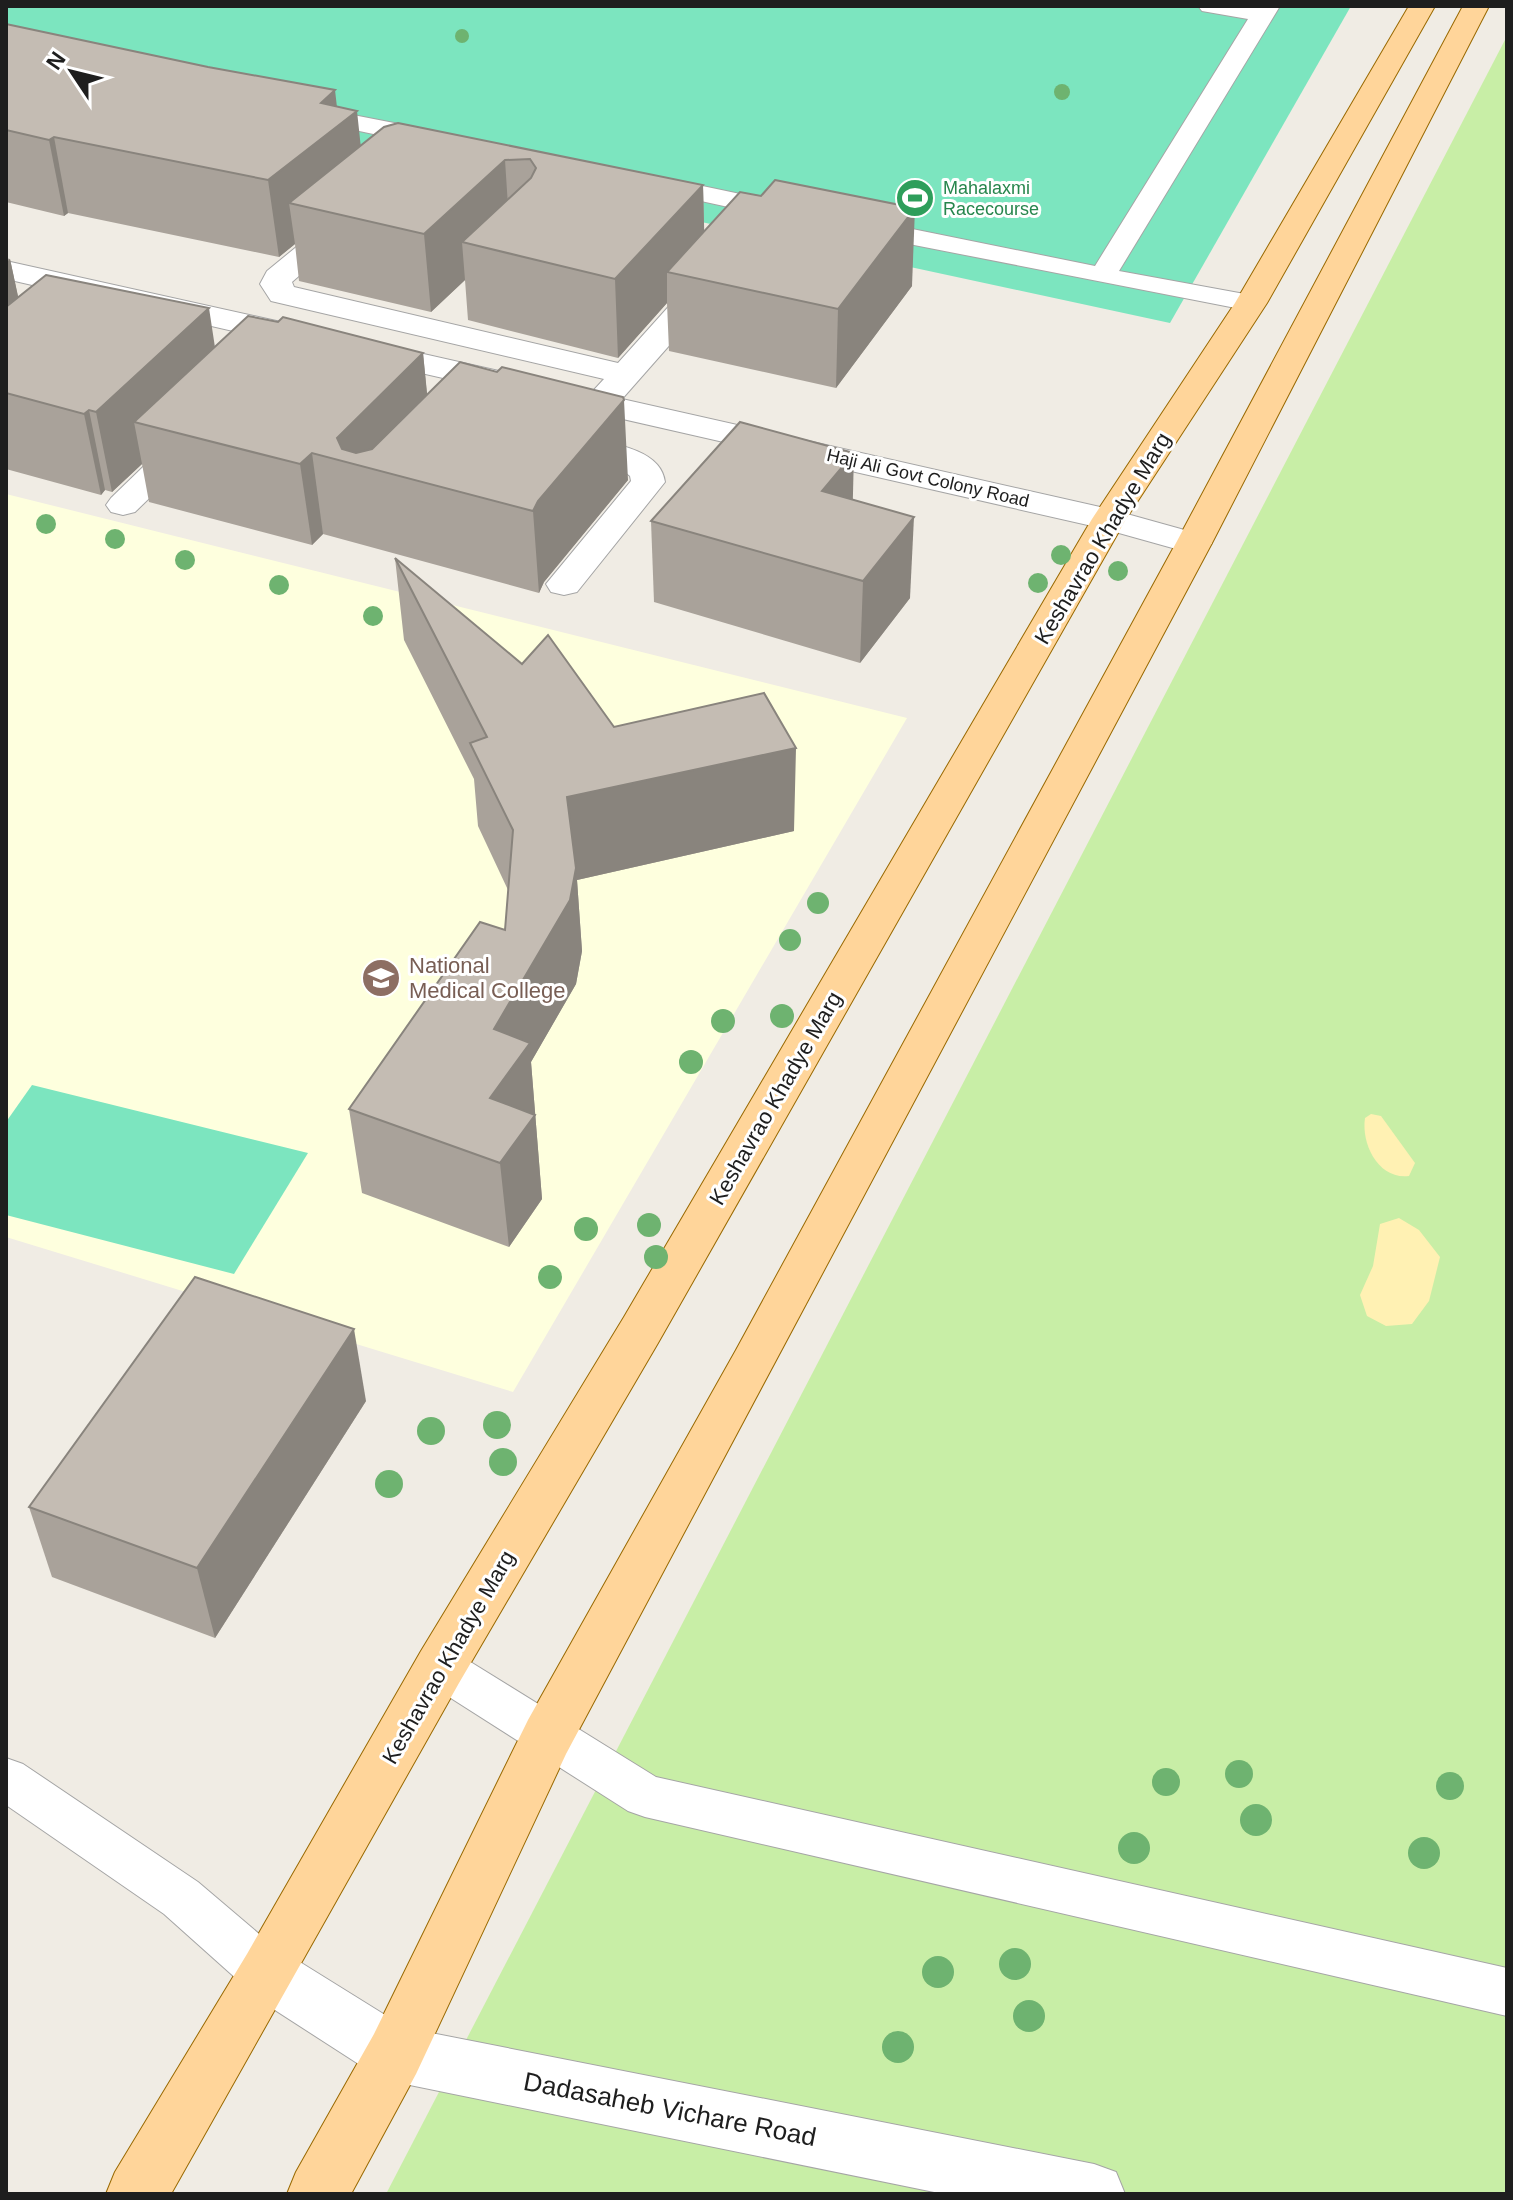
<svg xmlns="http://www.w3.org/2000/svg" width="1513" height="2200" font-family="Arial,sans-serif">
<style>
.education{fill:#feffde}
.grass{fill:#c8eea6}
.sand{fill:#fff1b3}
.pitch{fill:#7ce5bf}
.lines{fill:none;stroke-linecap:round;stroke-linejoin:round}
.service-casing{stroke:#a5a5a5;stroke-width:2}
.minor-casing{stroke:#a5a5a5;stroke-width:2}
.primary-casing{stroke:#996900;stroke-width:2}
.service{fill:#fff;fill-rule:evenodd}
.minor{fill:#fff;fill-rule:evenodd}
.primary{fill:#ffd59a;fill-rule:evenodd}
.tree{fill:#6eb370}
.wall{fill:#a9a29a}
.shaded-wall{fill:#89847d}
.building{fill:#c4bcb3;stroke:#89847d;stroke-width:2}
.labels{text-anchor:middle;stroke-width:6;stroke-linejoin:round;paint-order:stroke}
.far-leisure-label{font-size:18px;fill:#27864d;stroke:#fff;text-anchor:start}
.far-street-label{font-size:18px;fill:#1e1e1e;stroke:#fff}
.street-label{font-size:22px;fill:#1e1e1e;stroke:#fff}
.education-label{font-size:22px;fill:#785e54;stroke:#fff;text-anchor:start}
.near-street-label{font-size:26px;fill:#1e1e1e;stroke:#fff}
</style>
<rect width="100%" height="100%" fill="#f0ece4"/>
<path class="education" d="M6,494l901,224 -394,674 -507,-155z"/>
<path class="grass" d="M1507,36v2158h-1121z"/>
<g class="sand">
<path d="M1371,1114l10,2 34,47 -6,13c-30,4 -48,-31 -44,-58z"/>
<path d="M1399,1218l20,12 21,27 -11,44 -17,23 -26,2 -19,-10 -7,-21 13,-29 7,-42z"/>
</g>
<g class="pitch">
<path d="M6,6h1345l-181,317 -1164,-251z"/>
<path d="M32,1085l276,68 -74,121 -228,-59v-93z"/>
</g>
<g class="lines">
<g class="service-casing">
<g id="service">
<path d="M1198,6h82l-161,265 142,26 4,6 -4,6 -10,2 -388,-76 -9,-2 -4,-6 4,-6 9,-2 232,47 153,-247 -46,-8z"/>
<path d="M307,106l123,24 9,3 4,5 -4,5 -9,3 -132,-28 -3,-5 3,-5z"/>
<path d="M655,176l128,27 9,2 4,6 -4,6 -9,2 -137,-30 -4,-5 4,-5z"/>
<path d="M440,1647l16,6 200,124 851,191v48l-862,-199 -17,-6 -204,-130 -7,-14 7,-14z"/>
<path d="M6,1758l17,6 175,118 87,74 7,17 -7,17 -18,6 -18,-6 -85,-76 -158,-109z"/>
</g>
</g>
<g class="minor-casing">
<g id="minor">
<path d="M344,214l11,3 4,6 -67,59 2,5 324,76 79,-88 11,-2 11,2 5,7 -5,7 -97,110 487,110 97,27 6,7 -6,7 -12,4 -93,-26 -746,-170 -5,-7 5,-7 11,-3 226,51 12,-13 -333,-78 -11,-17 7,-13 66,-54z"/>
<path d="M6,261l293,65 11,3 5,7 -5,7 -11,3 -293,-67z"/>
<path d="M190,430l12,3 5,7 -5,7 -67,65 -12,3 -12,-3 -5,-7 5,-7 67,-65z"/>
<path d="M570,435c29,7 91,10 95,47l-88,110 -13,3 -13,-3 -5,-8 85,-103 -1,-5 -11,-9 -61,-15 -5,-7 5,-7z"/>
<path d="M267,1946l20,8 119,74 688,136 22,8 9,22h-181l-549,-112 -21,-8 -127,-82 -9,-19 9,-19z"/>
</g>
</g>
<g class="primary-casing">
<g id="primary">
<path d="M1409,6h26l-168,297 -141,216 -468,824 -199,340 -288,511h-65l9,-22 132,-218 174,-303 203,-334 468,-798 143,-216z"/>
<path d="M1463,6h26l-277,537 -646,1211 -150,320 -65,120h-64l9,-22 78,-138 154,-314 208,-370 440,-807z"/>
</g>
</g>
<use href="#service" class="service"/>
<use href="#minor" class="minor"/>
<use href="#primary" class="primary"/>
</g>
<g class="tree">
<circle cx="462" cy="36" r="7"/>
<circle cx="1062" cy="92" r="8"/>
<circle cx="46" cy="524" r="10"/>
<circle cx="115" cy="539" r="10"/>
<circle cx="1061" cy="555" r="10"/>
<circle cx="185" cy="560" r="10"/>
<circle cx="1118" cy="571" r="10"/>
<circle cx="1038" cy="583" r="10"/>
<circle cx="279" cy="585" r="10"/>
<circle cx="373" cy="616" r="10"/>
<circle cx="818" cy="903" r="11"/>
<circle cx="790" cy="940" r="11"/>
<circle cx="782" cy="1016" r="12"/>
<circle cx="723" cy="1021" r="12"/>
<circle cx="691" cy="1062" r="12"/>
<circle cx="649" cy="1225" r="12"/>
<circle cx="586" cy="1229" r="12"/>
<circle cx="656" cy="1257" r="12"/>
<circle cx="550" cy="1277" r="12"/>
<circle cx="497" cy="1425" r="14"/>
<circle cx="431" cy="1431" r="14"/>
<circle cx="503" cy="1462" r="14"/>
<circle cx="389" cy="1484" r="14"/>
<circle cx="1239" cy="1774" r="14"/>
<circle cx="1166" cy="1782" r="14"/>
<circle cx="1450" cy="1786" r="14"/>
<circle cx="1256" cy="1820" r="16"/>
<circle cx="1134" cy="1848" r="16"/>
<circle cx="1424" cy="1853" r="16"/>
<circle cx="1015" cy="1964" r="16"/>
<circle cx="938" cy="1972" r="16"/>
<circle cx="1029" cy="2016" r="16"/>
<circle cx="898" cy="2047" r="16"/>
</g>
<g class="wall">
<path d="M6,24l331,82 24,39 23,-18 319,58 1,46 208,55 -76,102 -167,-37 -2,-48 -49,55 -150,-38 -3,-40 -34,32 -132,-31 -4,-37 -16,13 -211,-44 -4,3 -58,-14z"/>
<path d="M6,258l4,1 8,38 197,50 208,6 4,42 201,85 -84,102 -5,11 -216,-59 -11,11 -163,-43 -7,-38 -30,28 -7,-2 -4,5 -95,-26z"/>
<path d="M853,500l57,98 -50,65 -206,-61 -3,-81z"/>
<path d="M395,558l127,106 92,63 180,104 -217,49 5,71 -6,33 -45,78 11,137 -33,48 -147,-54 -13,-84 156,-179 3,-40 -30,-64 -4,-47 -70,-139z"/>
<path d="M366,1401l-151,237 -163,-61 -23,-70z"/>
</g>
<g class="shaded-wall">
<path d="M335,90l4,35 18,-14 8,75 -76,17 6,41 -16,13 -11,-77 53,-77z"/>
<path d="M54,137l14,76 -4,3 -15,-76z"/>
<path d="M505,160l5,77 -48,5 3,38 -34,32 -7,-78z"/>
<path d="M703,185l2,77 -38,10v31l-49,55 -3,-79z"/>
<path d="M915,208l-3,78 -76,102 2,-79z"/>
<path d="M10,259l17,79 -21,22v-97z"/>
<path d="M209,308l12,79 -87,35 8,42 -30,28 -16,-80z"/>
<path d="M423,353l8,80 -91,27 -3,-22z"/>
<path d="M624,400l4,80 -84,102 -5,11 -6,-82 5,-10z"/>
<path d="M89,410l16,80 -4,5 -17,-81z"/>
<path d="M312,453l11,81 -11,11 -12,-81z"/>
<path d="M854,453l-2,81 -30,-43z"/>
<path d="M914,517l-4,81 -50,65 3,-82z"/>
<path d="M796,748l-2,83 -217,49 5,71 -6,33 -45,78 11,137 -33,48 -9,-84 -10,-65 4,-69 73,-232z"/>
<path d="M354,1329l12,72 -151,237 -18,-70z"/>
</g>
<g class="building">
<path d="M6,24l202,43 127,23 -14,13 36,8 -89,69 -214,-43 -5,3 -43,-10z"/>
<path d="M398,123l305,62 -88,94 -153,-37 69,-64 5,-10 -6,-9 -25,1 -81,74 -135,-31 95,-76z"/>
<path d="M775,180l140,28 -77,101 -171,-37 73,-80 21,4z"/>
<path d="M46,275l163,33 -113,104 -7,-2 -5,4 -78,-21v-86z"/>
<path d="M248,316l30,6 5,-5 140,36 -86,85 5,11 14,4 16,-4 88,-87 37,10 5,-5 121,30 1,3 -86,101 -5,10 -221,-58 -12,11 -166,-42z"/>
<path d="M740,422l114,31 -32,38 92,26 -51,64 -212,-60z"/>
<path d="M395,558l127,106 26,-29 66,92 150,-34 32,55 -229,49 9,71 -6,32 -76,129 36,14 -40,55 45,17 -35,48 -151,-54 131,-187 25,8 8,-100 -43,-87 17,-6z"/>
<path d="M195,1277l159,52 -157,239 -168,-61z"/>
</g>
<defs>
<g id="stadium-disc" transform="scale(2)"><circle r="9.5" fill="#2e9e5b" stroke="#fff"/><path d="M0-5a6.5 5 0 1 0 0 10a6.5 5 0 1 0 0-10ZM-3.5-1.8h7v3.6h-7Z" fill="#fff"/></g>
<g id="university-disc" transform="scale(2)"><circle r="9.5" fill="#8d6e63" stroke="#fff"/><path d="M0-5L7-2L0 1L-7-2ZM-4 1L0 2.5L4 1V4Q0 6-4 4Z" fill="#fff"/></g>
</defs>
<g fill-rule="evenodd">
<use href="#stadium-disc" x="915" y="198"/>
<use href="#university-disc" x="381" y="978"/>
</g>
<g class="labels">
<g class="far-leisure-label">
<text x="943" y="194">Mahalaxmi<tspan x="943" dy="21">Racecourse</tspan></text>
</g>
<g class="far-street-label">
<text transform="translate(928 478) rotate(13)" y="6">Haji Ali Govt Colony Road</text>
</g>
<g class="street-label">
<text transform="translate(1102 538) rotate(-59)" y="8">Keshavrao Khadye Marg</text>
<text transform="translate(775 1098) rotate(-60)" y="8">Keshavrao Khadye Marg</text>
<text transform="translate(448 1657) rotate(-60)" y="8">Keshavrao Khadye Marg</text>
</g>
<g class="education-label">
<text x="409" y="973">National<tspan x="409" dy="25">Medical College</tspan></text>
</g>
<g class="near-street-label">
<text transform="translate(670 2109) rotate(11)" y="9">Dadasaheb Vichare Road</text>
</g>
</g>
<rect width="1513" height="2200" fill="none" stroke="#1e1e1e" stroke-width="16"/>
<g transform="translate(72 72) rotate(305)" stroke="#ffffff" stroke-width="6" paint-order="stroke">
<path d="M0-6L14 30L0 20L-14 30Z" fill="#1e1e1e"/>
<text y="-12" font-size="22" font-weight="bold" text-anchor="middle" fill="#1e1e1e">N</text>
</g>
</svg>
